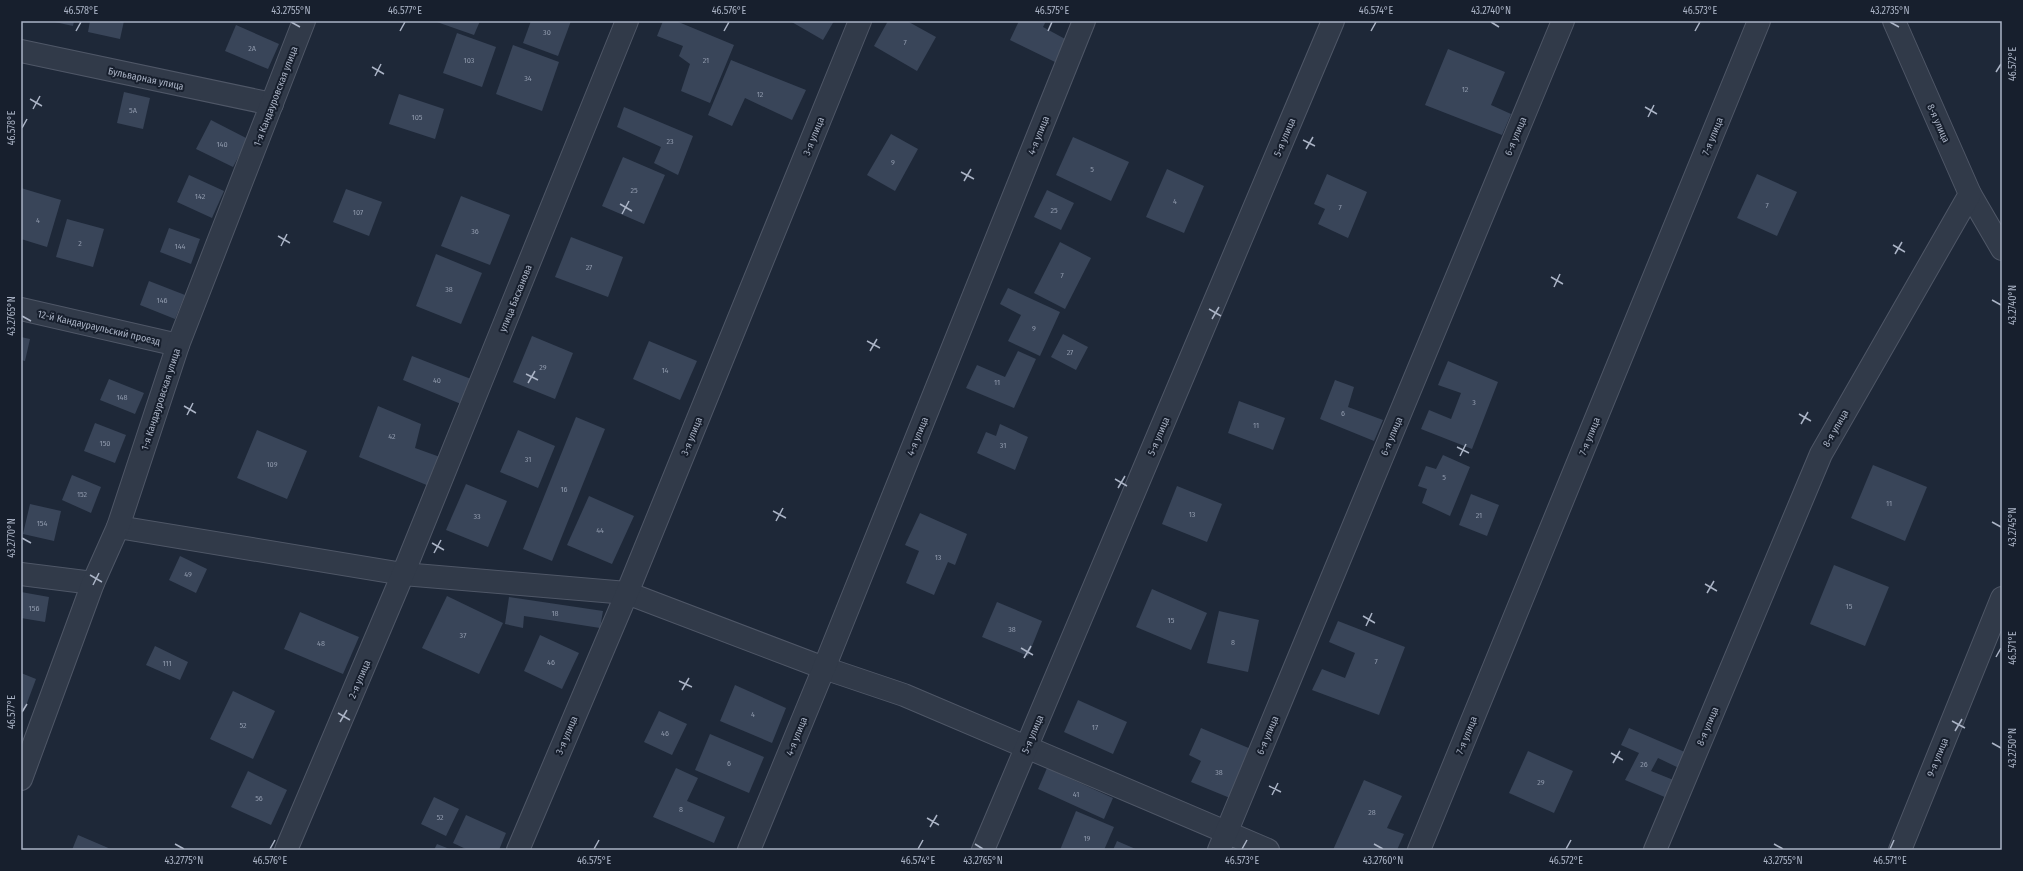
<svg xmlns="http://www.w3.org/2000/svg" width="2023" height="871" font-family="'Fira Sans Condensed',sans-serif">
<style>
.building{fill:#394559}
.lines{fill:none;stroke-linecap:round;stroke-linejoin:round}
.minor-casing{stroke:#4f5767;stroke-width:24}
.minor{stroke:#313a49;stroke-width:22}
.ticks{fill:none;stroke:#abb4c6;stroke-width:1.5}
.labels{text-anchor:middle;stroke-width:4;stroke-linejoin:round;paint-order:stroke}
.number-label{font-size:8px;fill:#8e98ab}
.street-label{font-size:10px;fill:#abb4c6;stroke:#171f2d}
.neatline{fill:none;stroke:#abb4c6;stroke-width:1.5}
.ticks-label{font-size:10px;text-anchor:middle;fill:#abb4c6}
</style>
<rect width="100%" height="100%" fill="#1e2838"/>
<g class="building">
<path d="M50,21h24l-1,5z"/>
<path d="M90,21h34l-4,18 -32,-7z"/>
<path d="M434,21h46l-6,14z"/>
<path d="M531,21h40l-13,35 -35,-13z"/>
<path d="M663,21h13l58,24 -24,58 -29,-12 9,-27 -11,-8 4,-10 -26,-10z"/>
<path d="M790,21h44l-11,19z"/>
<path d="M888,21h19l29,16 -19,34 -43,-25z"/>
<path d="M1019,21h27l-3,6 24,13 -12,22 -45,-22z"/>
<path d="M236,25l43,19 -11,25 -43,-18z"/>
<path d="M457,33l39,14 -14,40 -39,-14z"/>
<path d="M513,45l46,17 -17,49 -46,-17z"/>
<path d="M1448,49l57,23 -14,33 20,9 -9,21 -77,-30z"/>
<path d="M731,60l75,30 -14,30 -47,-22 -13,28 -24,-11z"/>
<path d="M124,92l26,6 -7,31 -26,-6z"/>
<path d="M399,94l45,15 -9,30 -46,-15z"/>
<path d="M624,107l69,29 -15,39 -24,-12 7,-16 -44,-20z"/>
<path d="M211,120l37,19 -15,28 -37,-18z"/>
<path d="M891,134l27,15 -23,42 -28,-16z"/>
<path d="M1073,137l56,25 -18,39 -55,-26z"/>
<path d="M623,157l42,18 -21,49 -42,-18z"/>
<path d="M1167,169l37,17 -20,47 -38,-16z"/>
<path d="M1327,174l40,18 -19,46 -30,-14 7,-15 -11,-5z"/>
<path d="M1757,174l40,18 -20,44 -40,-18z"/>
<path d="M189,175l35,16 -12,27 -35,-16z"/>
<path d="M21,188l40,12 -14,47 -26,-8z"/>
<path d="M346,189l36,13 -13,34 -36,-14z"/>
<path d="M1047,190l27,13 -13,27 -27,-13z"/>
<path d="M461,196l49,19 -20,50 -49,-19z"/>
<path d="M67,219l37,10 -11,38 -37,-10z"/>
<path d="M169,228l31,11 -9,25 -31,-12z"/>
<path d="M571,237l52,20 -15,40 -53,-20z"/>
<path d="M1060,242l31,16 -26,51 -31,-16z"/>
<path d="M436,254l46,19 -21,51 -45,-18z"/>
<path d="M149,281l36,14 -10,24 -35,-14z"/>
<path d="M1008,288l52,24 -20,44 -32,-15 13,-26 -21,-11z"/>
<path d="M1063,334l25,13 -12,23 -25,-13z"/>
<path d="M532,336l41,17 -18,46 -42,-17z"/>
<path d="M21,337l9,2 -5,22 -4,-1z"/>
<path d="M649,341l48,20 -17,39 -47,-21z"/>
<path d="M1018,351l18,8 -22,49 -48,-20 11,-23 28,12z"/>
<path d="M412,356l59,23 -10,25 -58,-24z"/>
<path d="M1448,361l50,21 -26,67 -51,-20 8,-19 22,9 10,-26 -23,-8z"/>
<path d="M109,379l35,14 -9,21 -35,-14z"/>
<path d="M1335,380l19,7 -6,20 35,13 -9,21 -54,-22z"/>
<path d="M1239,401l46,17 -12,32 -45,-17z"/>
<path d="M378,406l43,18 -6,24 25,9 -11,29 -70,-29z"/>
<path d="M576,417l29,12 -53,132 -29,-12z"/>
<path d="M95,423l31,12 -11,28 -31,-12z"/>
<path d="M1000,424l28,13 -13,33 -38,-17 9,-21 10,4z"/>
<path d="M257,430l50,21 -20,48 -50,-21z"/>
<path d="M518,430l37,16 -17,42 -38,-16z"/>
<path d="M1443,455l27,12 -20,49 -28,-13 5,-14 -9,-3 8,-20 10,3z"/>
<path d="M1873,465l54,22 -22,54 -54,-23z"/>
<path d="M72,475l29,12 -10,26 -29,-13z"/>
<path d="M466,484l41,17 -19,46 -42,-17z"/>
<path d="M1177,486l45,18 -15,38 -45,-18z"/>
<path d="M1471,494l28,11 -12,31 -28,-11z"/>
<path d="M589,496l45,20 -22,48 -45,-19z"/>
<path d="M30,504l31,7 -7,30 -31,-7z"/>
<path d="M920,513l47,21 -12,31 -7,-3 -14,33 -28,-12 13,-32 -14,-6z"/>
<path d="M180,556l27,13 -11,24 -27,-13z"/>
<path d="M1834,565l55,22 -24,59 -55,-22z"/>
<path d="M1152,589l55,24 -16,37 -55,-23z"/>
<path d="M21,592l28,5 -4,25 -24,-4z"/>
<path d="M447,596l56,27 -24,51 -57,-26z"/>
<path d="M509,597l94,14 -3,17 -76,-12 -1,12 -18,-4z"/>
<path d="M997,602l45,19 -14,35 -46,-19z"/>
<path d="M1219,611l40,9 -11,52 -41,-9z"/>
<path d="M300,612l59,25 -16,37 -59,-25z"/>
<path d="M1338,621l67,26 -26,68 -67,-25 10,-21 23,9 10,-25 -26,-11z"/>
<path d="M540,635l39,18 -17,36 -38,-18z"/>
<path d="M155,646l33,16 -8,18 -34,-15z"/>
<path d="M21,673l15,6 -12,32 -3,-2z"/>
<path d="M735,685l51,23 -14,35 -52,-22z"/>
<path d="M233,691l42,20 -22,48 -43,-20z"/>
<path d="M1078,700l49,22 -14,32 -49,-22z"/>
<path d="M659,711l28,13 -15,31 -28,-13z"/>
<path d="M1201,728l50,21 -21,49 -39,-16 10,-21 -12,-6z"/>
<path d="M1629,728l58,25 -6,16 -23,-11 -7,13 25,10 -9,17 -42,-18 14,-27 -18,-8z"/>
<path d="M710,734l54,23 -15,36 -54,-23z"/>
<path d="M1528,751l45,20 -19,42 -45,-20z"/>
<path d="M676,768l22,10 -11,23 38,16 -11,26 -61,-26z"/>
<path d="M1047,768l66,30 -9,21 -66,-30z"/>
<path d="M248,771l39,19 -16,35 -40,-18z"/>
<path d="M1364,780l38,16 -15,32 17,6 -7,16h-64z"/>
<path d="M434,797l25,12 -13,27 -25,-12z"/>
<path d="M1076,811l38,16 -10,23h-44z"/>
<path d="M466,815l40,18 -7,17h-31l-15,-7z"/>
<path d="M78,835l35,15h-41z"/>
<path d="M1117,841l21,9h-25z"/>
<path d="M437,844l15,6h-18z"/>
</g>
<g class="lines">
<g class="minor-casing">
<g id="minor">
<path d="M21,51l251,53"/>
<path d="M1970,194l32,55"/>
<path d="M21,309l157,36"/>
<path d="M118,527l285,47 224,19 197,75 80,27 364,155"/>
<path d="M21,574l72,9"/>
<path d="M21,779l72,-196 25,-56 60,-182 126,-324"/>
<path d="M286,850l117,-276 224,-553"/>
<path d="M518,850l109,-257 233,-572"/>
<path d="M749,850l75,-182 260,-647"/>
<path d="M983,850l350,-829"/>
<path d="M1219,850l344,-829"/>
<path d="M1419,850l340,-829"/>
<path d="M1655,850l166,-396 149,-260 -76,-173"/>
<path d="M1900,850l102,-252"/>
</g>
</g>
<use href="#minor" class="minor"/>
</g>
<path class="ticks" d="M291,22l9,5M1491,22l8,5M1890,22l9,5M76,31l5,-9M400,31l5,-9M724,31l5,-9M1048,31l4,-9M1371,31l5,-9M1695,31l5,-9M372,67l12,7M1996,72l5,-8M375,76l6,-12M30,99l12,7M1645,107l12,7M33,109l7,-13M1648,117l6,-12M22,128l5,-9M1303,140l12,6M1306,149l7,-12M961,172l13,7M964,181l7,-12M620,204l12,7M622,214l7,-13M278,236l12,7M1893,245l12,7M281,246l6,-12M1895,254l7,-12M1551,277l12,7M1554,287l6,-13M1992,300l9,5M1209,309l12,7M22,316l9,5M1212,319l7,-12M867,341l13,7M870,351l7,-12M526,374l12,6M528,383l7,-12M184,406l12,7M1799,414l12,7M187,415l6,-12M1801,424l7,-12M1457,447l12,6M1460,456l6,-12M1115,479l12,7M1118,488l7,-12M773,511l13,7M776,521l7,-13M1992,522l9,5M22,538l9,5M432,543l12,7M434,553l7,-13M90,575l12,7M1705,584l12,7M93,585l6,-12M1707,593l7,-12M1363,616l12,7M1366,626l6,-13M1021,648l12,7M1996,657l5,-9M1024,658l7,-12M679,681l13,6M682,690l7,-12M22,712l5,-8M338,713l12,7M1952,721l13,7M340,722l7,-12M1955,731l7,-12M1992,743l9,5M1611,753l12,7M1613,763l7,-12M1269,786l12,6M1272,795l6,-12M927,818l12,7M930,827l7,-12M175,844l9,5M975,844l8,5M1374,844l9,5M1774,844l9,5M270,849l5,-9M594,849l5,-9M918,849l5,-9M1242,849l5,-9M1566,849l5,-9M1890,849l4,-9"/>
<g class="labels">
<g class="number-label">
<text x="547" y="35">30</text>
<text x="905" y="45">7</text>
<text x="252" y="51">2А</text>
<text x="469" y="63">103</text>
<text x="706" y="63">21</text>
<text x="528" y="81">34</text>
<text x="1465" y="92">12</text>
<text x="760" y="97">12</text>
<text x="133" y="113">5А</text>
<text x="417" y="120">105</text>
<text x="670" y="144">23</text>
<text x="222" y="147">140</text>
<text x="893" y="165">9</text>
<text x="1092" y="172">5</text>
<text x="634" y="193">25</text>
<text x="200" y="199">142</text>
<text x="1175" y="204">4</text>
<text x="1767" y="208">7</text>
<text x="1340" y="210">7</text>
<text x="1054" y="213">25</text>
<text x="358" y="215">107</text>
<text x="38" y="223">4</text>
<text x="475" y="234">36</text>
<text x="80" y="246">2</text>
<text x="180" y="249">144</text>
<text x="589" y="270">27</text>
<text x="1062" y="278">7</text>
<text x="449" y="292">38</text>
<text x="162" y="303">146</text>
<text x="1034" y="331">9</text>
<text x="1070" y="355">27</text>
<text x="543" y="370">29</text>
<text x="665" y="373">14</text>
<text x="437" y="383">40</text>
<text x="997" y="385">11</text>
<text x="122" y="400">148</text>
<text x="1474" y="405">3</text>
<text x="1343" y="416">6</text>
<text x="1256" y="428">11</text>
<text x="392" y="439">42</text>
<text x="105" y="446">150</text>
<text x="1003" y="448">31</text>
<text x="528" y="462">31</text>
<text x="272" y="467">109</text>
<text x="1444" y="480">5</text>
<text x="564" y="492">16</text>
<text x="82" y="497">152</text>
<text x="1889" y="506">11</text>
<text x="1192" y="517">13</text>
<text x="1479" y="518">21</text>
<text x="477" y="519">33</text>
<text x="42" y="526">154</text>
<text x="600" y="533">44</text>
<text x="938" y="560">13</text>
<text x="188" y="577">49</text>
<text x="1849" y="609">15</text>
<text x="34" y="611">156</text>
<text x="555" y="616">18</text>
<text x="1171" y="623">15</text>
<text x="1012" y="632">38</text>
<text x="463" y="638">37</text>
<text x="1233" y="645">8</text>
<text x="321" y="646">48</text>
<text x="1376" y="664">7</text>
<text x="551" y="665">46</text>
<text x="167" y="666">111</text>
<text x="753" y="717">4</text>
<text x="243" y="728">52</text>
<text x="1095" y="730">17</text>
<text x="665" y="736">46</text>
<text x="729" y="766">6</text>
<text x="1644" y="767">26</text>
<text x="1219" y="775">38</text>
<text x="1541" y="785">29</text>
<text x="1076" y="797">41</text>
<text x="259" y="801">56</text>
<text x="681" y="812">8</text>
<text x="1372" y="815">28</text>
<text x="440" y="820">52</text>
<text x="1087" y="841">19</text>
</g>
<g class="street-label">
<text transform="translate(146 78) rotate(12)" y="4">Бульварная улица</text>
<text transform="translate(275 96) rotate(-69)" y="4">1-я Кандауровская улица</text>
<text transform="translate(1939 123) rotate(66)" y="4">8-я улица</text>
<text transform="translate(1038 135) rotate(-68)" y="4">4-я улица</text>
<text transform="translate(813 136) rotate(-68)" y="4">3-я улица</text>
<text transform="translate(1515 136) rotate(-67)" y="4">6-я улица</text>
<text transform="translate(1712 136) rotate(-68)" y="4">7-я улица</text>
<text transform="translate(1284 137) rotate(-67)" y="4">5-я улица</text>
<text transform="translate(515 298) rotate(-68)" y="4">улица Басханова</text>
<text transform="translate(99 327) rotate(13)" y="4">12-й Кандаураульский проезд</text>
<text transform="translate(160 399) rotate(-72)" y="4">1-я Кандауровская улица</text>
<text transform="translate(1835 428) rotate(-60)" y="4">8-я улица</text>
<text transform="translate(691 436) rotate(-68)" y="4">3-я улица</text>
<text transform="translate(917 436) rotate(-68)" y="4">4-я улица</text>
<text transform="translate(1158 436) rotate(-67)" y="4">5-я улица</text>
<text transform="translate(1391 436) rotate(-67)" y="4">6-я улица</text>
<text transform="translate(1589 436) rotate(-68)" y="4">7-я улица</text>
<text transform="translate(359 679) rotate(-67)" y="4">2-я улица</text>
<text transform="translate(1707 726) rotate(-67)" y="4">8-я улица</text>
<text transform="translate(1032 734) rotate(-67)" y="4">5-я улица</text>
<text transform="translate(566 735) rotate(-67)" y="4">3-я улица</text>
<text transform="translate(1267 735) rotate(-67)" y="4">6-я улица</text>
<text transform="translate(1466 735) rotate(-68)" y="4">7-я улица</text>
<text transform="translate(796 736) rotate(-68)" y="4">4-я улица</text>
<text transform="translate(1937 757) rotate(-68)" y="4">9-я улица</text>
</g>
</g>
<rect width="2023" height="871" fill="none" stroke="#171f2d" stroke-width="44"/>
<rect x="22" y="22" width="1979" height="827" class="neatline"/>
<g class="ticks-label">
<text x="81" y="14">46.578°E</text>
<text x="291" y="14">43.2755°N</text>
<text x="405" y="14">46.577°E</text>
<text x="729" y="14">46.576°E</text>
<text x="1052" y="14">46.575°E</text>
<text x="1376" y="14">46.574°E</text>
<text x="1491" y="14">43.2740°N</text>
<text x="1700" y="14">46.573°E</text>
<text x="1890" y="14">43.2735°N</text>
<text transform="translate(2012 64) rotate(-90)" y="4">46.572°E</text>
<text transform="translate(11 128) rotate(-90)" y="4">46.578°E</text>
<text transform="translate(2012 305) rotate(-90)" y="4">43.2740°N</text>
<text transform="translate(11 316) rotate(-90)" y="4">43.2765°N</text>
<text transform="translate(2012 527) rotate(-90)" y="4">43.2745°N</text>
<text transform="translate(11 538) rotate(-90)" y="4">43.2770°N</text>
<text transform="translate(2012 648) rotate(-90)" y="4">46.571°E</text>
<text transform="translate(11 712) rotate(-90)" y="4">46.577°E</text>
<text transform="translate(2012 748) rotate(-90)" y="4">43.2750°N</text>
<text x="184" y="864">43.2775°N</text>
<text x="270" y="864">46.576°E</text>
<text x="594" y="864">46.575°E</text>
<text x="918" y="864">46.574°E</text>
<text x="983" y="864">43.2765°N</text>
<text x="1242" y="864">46.573°E</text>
<text x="1383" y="864">43.2760°N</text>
<text x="1566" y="864">46.572°E</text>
<text x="1783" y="864">43.2755°N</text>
<text x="1890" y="864">46.571°E</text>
</g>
</svg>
